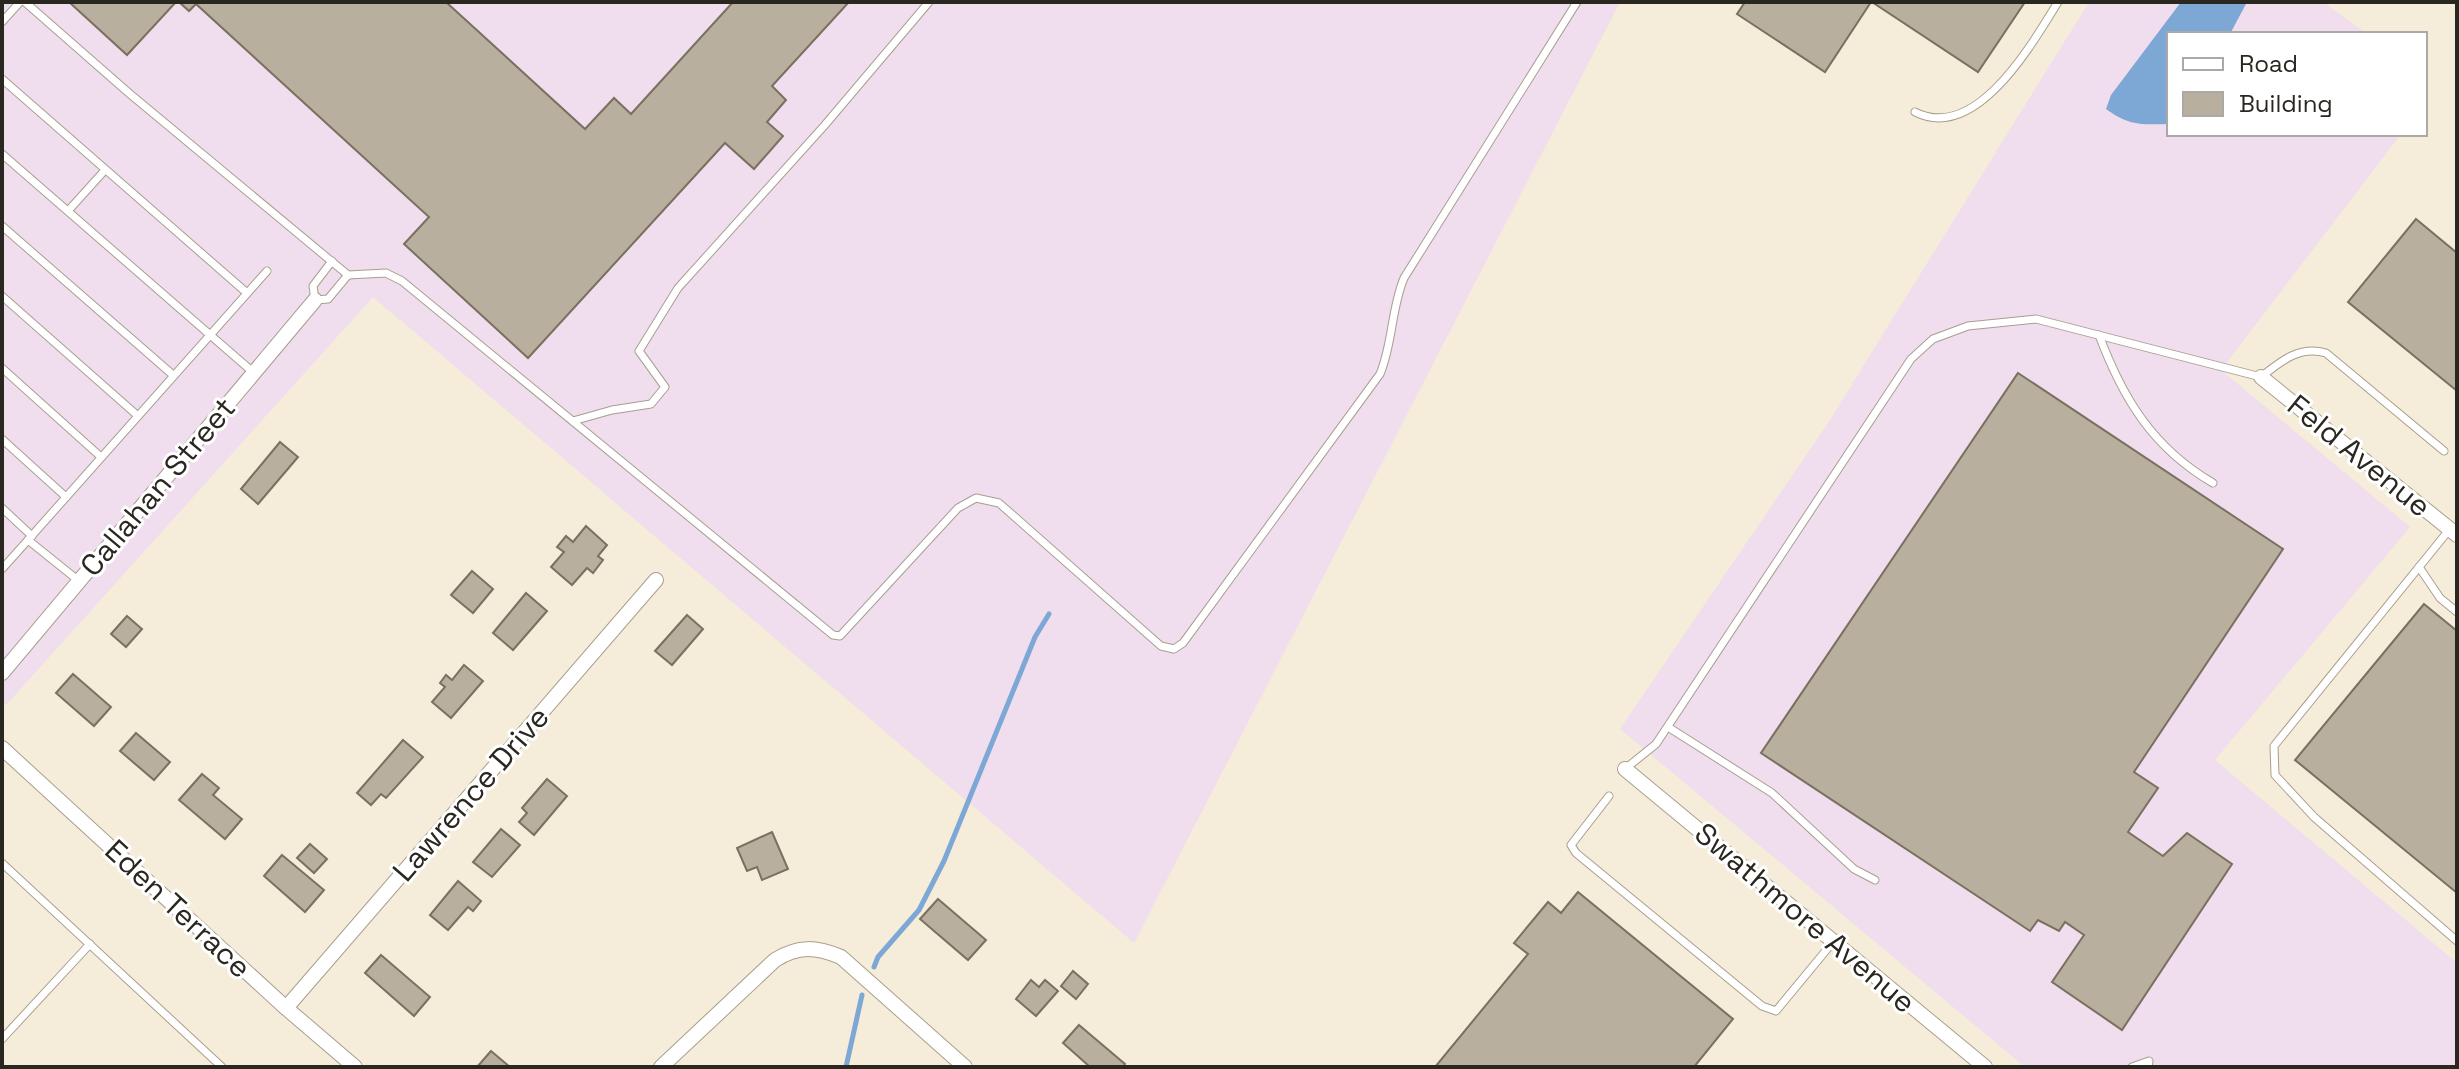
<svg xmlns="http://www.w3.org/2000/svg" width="2459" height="1069" font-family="'Space Grotesk',sans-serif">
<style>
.industrial{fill:#f0dded}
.water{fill:#7da7d5}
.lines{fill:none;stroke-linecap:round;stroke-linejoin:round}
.stream{stroke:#7da7d5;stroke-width:5}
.building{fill:#b8af9e;stroke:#797060;stroke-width:2}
.lane-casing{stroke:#a89f8e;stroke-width:9}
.street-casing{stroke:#a89f8e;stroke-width:16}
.lane{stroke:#fff;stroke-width:7}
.street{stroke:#fff;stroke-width:14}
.labels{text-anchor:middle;stroke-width:6;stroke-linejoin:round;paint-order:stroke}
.street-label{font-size:30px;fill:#2a2720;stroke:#fff}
</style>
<rect width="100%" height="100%" fill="#f6ecda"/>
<g class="industrial">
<path d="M2,2h1618l-486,941 -761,-646 -367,408 -4,-4z"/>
<path d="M2089,2h234l44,32h-198v100h232l-180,236 189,157 -195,233 242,203v104h-432l-405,-338 208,-306z"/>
</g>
<path class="water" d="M2181,2h66l-17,32h-61v87l-3,3c-26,1 -38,1 -60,-15l5,-14z"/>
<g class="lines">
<g class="stream">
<path d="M874,967l4,-10 41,-47 25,-49 91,-224 14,-23"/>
<path d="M846,1067l16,-72"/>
</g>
</g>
<g class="building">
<path d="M69,2h107l-49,53z"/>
<path d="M179,2h267l139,127 29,-31 17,16 102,-112h116l-77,84 14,14 -19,22 16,14 -29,33 -29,-26 -197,215 -124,-114 25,-27 -233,-213 -7,7z"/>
<path d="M1745,2h126l-46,70 -88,-58z"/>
<path d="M1872,2h153l-47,70z"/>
<path d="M2416,219l41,34v138l-109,-89z"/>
<path d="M2018,373l265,176 -149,223 24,16 -30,44 35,24 24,-23 45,31 -110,166 -70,-48 32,-47 -19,-13 -6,9 -21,-11 -8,11 -269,-178z"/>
<path d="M280,442l18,15 -40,47 -17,-15z"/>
<path d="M586,526l21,19 -9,11 5,4 -10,13 -6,-5 -15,17 -21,-18 13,-15 -7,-5 9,-11 7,6z"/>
<path d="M472,571l21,18 -20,24 -22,-18z"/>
<path d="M526,593l21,18 -34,39 -20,-17z"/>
<path d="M2424,604l33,27v262l-162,-133z"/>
<path d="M687,615l16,14 -31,36 -17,-14z"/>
<path d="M127,616l15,13 -16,18 -15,-13z"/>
<path d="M464,665l19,16 -32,37 -19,-16 13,-15 -5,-4 6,-8 6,5z"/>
<path d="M73,674l38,33 -17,19 -38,-33z"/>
<path d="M136,733l34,29 -16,18 -34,-29z"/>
<path d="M403,740l20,17 -37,41 -5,-4 -10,11 -14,-12z"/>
<path d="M202,774l17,14 -6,7 29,24 -17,20 -46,-39z"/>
<path d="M547,779l20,17 -33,39 -15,-13 8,-9 -5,-5z"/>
<path d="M501,829l19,16 -28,32 -19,-15z"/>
<path d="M772,832l16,37 -26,11 -5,-13 -10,4 -10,-23z"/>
<path d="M310,844l17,15 -13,14 -17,-15z"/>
<path d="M282,855l42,35 -19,22 -41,-36z"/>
<path d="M458,881l23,20 -8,10 -5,-4 -20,23 -18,-15z"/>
<path d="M1578,892l155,127 -39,48h-259l93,-113 -14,-11 34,-41 13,11z"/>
<path d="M938,899l48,41 -18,20 -48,-41z"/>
<path d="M381,955l49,42 -16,19 -49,-43z"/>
<path d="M1073,971l15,13 -12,15 -15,-13z"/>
<path d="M1031,980l8,7 6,-7 13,11 -22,25 -20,-17z"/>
<path d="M1079,1025l46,39 -2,3h-33l-27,-24z"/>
<path d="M491,1051l19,16h-33z"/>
</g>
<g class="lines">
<g class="lane-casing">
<g id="lane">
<path d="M25,2l105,92 218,181 38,-2 16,8 431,354 7,1 118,-128 18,-10 23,5 162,143 13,3 9,-6 197,-269c13,-31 11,-65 24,-96l173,-276"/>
<path d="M2,22l18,-20"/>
<path d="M2,79l245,214"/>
<path d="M1915,112c61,31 117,-68 143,-110"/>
<path d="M2,154l252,219"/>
<path d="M68,211l37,-41"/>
<path d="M2,226l171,149"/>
<path d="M332,261l-19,25 2,14 13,-1 20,-24"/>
<path d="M2,296l136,120"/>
<path d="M2099,335c24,64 54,113 114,148"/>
<path d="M2,368l99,89"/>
<path d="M573,421l39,-11 39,-6 14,-17 -26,-36 39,-63 146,-162 105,-124"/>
<path d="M2,439l64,58"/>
<path d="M2,508l30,28"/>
<path d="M2449,530l-175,216 1,29 39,42 143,124"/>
<path d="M2419,567l21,31 17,14"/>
<path d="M2,569l26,-29"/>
<path d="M79,581l-51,-41 239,-269"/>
<path d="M1668,727l104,66 82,76 21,11"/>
<path d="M1625,769l31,-25 255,-385 22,-20 35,-13 68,-7 225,58c20,-16 39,-32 65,-24l118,98"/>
<path d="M1609,796l-38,49 5,8 186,153 14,5 57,-69"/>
<path d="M2,863l220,204"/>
<path d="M2,1039l88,-95"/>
<path d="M2132,1067l17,-6 -1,6"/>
</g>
</g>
<g class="street-casing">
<g id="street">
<path d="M2261,377l196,158"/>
<path d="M2,673l313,-373"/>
<path d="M2,748l284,260 69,59"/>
<path d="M1625,769l360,298"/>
<path d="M286,1008l370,-428"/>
<path d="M661,1067l114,-107c24,-15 41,-13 66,-3l124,110"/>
</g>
</g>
<use href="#lane" class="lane"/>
<use href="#street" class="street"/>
</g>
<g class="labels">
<g class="street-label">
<text transform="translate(2359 456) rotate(39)" y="10">Feld Avenue</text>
<text transform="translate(158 487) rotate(-50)" y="10">Callahan Street</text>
<text transform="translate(471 794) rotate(-49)" y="10">Lawrence Drive</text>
<text transform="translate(178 909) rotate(43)" y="10">Eden Terrace</text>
<text transform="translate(1805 918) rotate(40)" y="10">Swathmore Avenue</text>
</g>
</g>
<rect width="2459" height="1069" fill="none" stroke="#2a2720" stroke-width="8"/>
<rect x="2167" y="32" width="260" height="104" fill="#ffffff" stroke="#aaa9a6" stroke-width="2"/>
<rect x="2183" y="58" width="40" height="12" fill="#ffffff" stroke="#aaa9a6" stroke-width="2"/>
<text x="2239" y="72" font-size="24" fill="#2a2720">Road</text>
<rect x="2183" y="92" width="40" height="24" fill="#b8af9e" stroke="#aaa9a6" stroke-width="2"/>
<text x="2239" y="112" font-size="24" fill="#2a2720">Building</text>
</svg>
